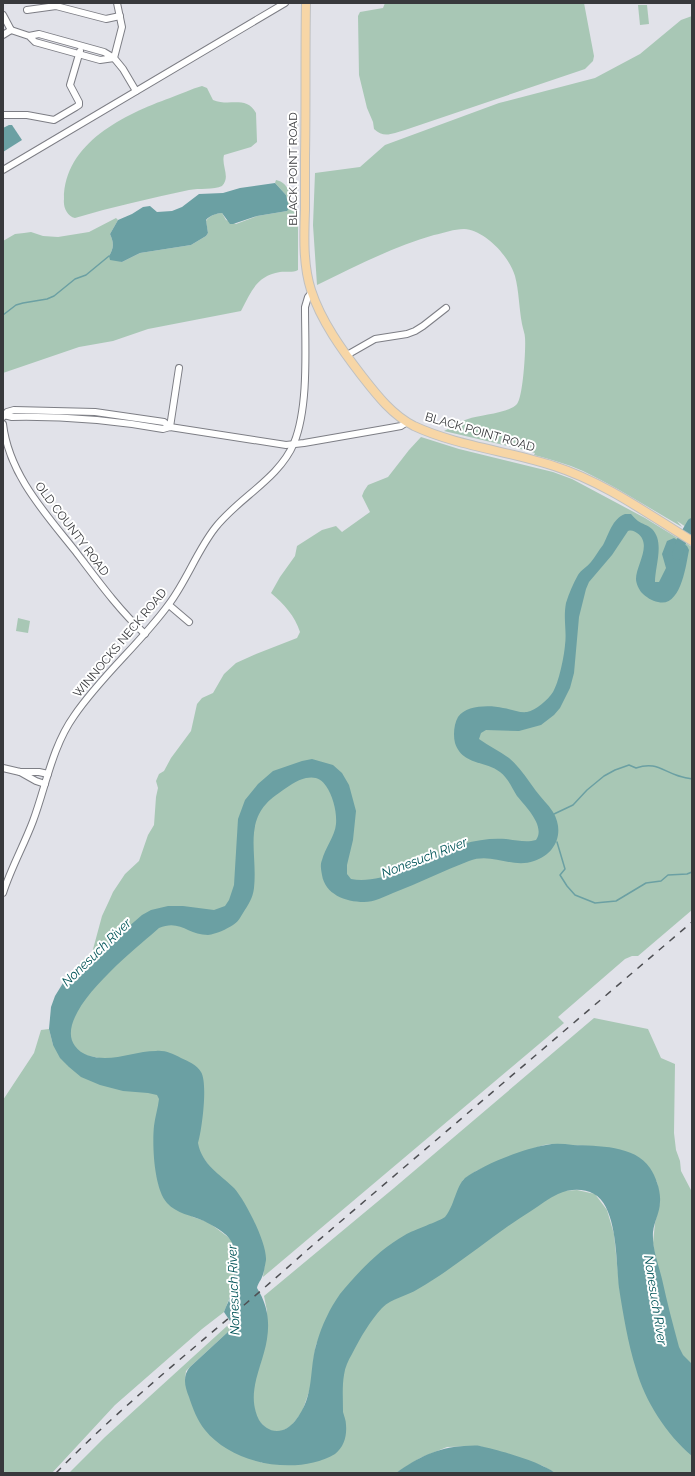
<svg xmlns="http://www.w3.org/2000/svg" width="695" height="1476" font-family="Raleway,sans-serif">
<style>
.green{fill:#a8c7b5}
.water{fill:#6ba0a3}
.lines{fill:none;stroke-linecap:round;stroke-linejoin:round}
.stream{stroke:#6ba0a3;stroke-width:1.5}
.river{stroke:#6ba0a3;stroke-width:10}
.minor-casing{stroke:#7d7e85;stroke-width:8}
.major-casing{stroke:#bfc0c1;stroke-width:10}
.minor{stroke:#fff;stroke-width:6}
.major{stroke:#f7d6a6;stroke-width:8}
.rail{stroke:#4f5054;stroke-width:1.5;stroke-dasharray:7 7;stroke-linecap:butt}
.labels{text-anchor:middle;stroke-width:4;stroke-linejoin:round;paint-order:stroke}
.street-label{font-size:12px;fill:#38393c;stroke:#fff}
.water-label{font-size:13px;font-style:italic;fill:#005458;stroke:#fff}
</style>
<rect width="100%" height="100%" fill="#e1e2e9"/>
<g class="green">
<path d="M385,3h199l10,53 -1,5 -8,8 -180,61c-12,3 -21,9 -31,-1l-1,-7 -6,-14 -8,-33 -1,-59 2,-4 23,-4z"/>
<path d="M638,5h9l2,19 -9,1z"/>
<path d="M692,16v515l-15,-10 5,6c-33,-19 -65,-40 -99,-56 -16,-7 -33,-12 -49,-16l1,-2 -6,-2 -85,-20c8,-4 16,-10 24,-12 11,-4 42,-6 49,-15 6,-6 9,-56 8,-66 0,-4 -2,-9 -3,-14 -3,-16 -3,-33 -7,-48 -6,-20 -30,-46 -51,-47 -10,0 -20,4 -30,6 -41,12 -78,31 -117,50l-4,-60 2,-52 45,-6 25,-22 114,-42 96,-25 45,-24 41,-34z"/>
<path d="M202,86l5,2 6,12c16,7 33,-5 43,13l1,29 -6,5 -27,8c-3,11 7,22 -2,31 -8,4 -23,2 -33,4 -38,8 -77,17 -114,28 -8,-2 -12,-11 -11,-19 0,-56 61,-85 106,-101 11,-4 21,-9 32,-12z"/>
<path d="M276,180c14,3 14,17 17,28 1,3 4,6 5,9v53c-5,3 -13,1 -18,2 -24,4 -29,20 -39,39l-93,18 -35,12 -34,6 -76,26v-132l12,-7 9,-1 7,-1 12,4 15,1 31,-5 27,-14 2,2 -8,14c4,9 4,14 -1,22l13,6 18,-9 51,-8 15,-9 2,-3 -2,-12c3,-5 10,-8 16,-8l4,7 10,4 21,-8 30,-5 -1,-16 -11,-12z"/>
<path d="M421,437l38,12 94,23 19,7 73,39 47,29v363l-54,46h-6l-7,3 -67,58 6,6 -301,254 2,-15 -50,-88 -19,-26 3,-25c-30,-21 -60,-44 -92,-62 -11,-7 -27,-1 -34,-16 -11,-23 10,-45 24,-62l-21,-16 12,-12 4,-2 10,-37 7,-15 4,-9 12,-18 14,-13 9,-26 6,-10 2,-28 2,-9 -2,-7 3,-7 5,-3 7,-13 20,-27 6,-27 5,-6 11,-5 11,-19 12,-11 20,-9 41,-16 3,-6c-5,-16 -16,-28 -29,-39l9,-16 15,-21 2,-10 25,-16 14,-4 6,6 28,-20 -8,-16 2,-5 4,-6 20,-8 21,-27z"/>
<path d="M18,618l12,3 -2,12 -12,-2z"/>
<path d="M594,1018l54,11 13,29 14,6 -1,69 2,17 4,11 1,10 11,21v175l-12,-11 -25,-100 -2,-13 2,-20 5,-21 -3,-20 -20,-25 -14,-6 -14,-3 -21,-2 -37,-2 -7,1 -30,10 -38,16 -13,9 -13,33 -129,120 -5,12 -2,11 -3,30 -9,26 -10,13 -9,6 -13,1 -15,-15 -4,-26 16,-80 -3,-15 130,-108z"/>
<path d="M49,1029l4,16 107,49 -4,78 3,13 34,32 15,5 24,18 3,19 -2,30 -9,23 -22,17 -87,76 -63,68h-49v-373l31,-47 7,-23z"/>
<path d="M577,1190l18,4 12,16 7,24 6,58 72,160v21h-137l-12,-7 -64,-20 -32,1 -27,11 -24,15h-327l36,-36 122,-111 3,4 -40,37 -4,4 -1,8 77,84 81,-92 27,-60 60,-30 27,-19 36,-31 68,-40z"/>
</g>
<g class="water">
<path d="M9,125h3l10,15 -19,12v-24z"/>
<path d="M275,183l11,12 3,13 -2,3 -30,5 -24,8h-3l-8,-11c-5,0 -13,3 -16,7l2,13 -2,3 -15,9 -51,8 -18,9 -12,-2 -1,-4c5,-8 5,-13 1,-22l8,-14 14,-6 11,-7 7,-1 7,6 15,-1 10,-4 17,-13 24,-1 17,-5z"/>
<path d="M625,514h6c2,2 4,5 7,7 4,3 10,4 14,8 13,13 3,37 3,53h4l7,-14 -4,-14 5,-13 7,-3 13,8 2,4c-3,15 -8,58 -31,52 -6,-1 -12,-5 -16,-9 -3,-3 -6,-10 -6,-14 0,-14 17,-35 1,-46 -3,-2 -5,-3 -9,-2l-16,24 -23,27 -3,7 -7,28 -5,56 -4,15 -10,20 -6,7 -13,10 -22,6 -33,-1 -5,3 -2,6c10,7 20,12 30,19 11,9 18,21 27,33 5,7 12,13 17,21 12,20 3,42 -19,49 -22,8 -42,-9 -65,0 -26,10 -50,22 -76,32 -9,4 -19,9 -29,9 -19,0 -39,-8 -42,-27 -1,-6 -2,-10 0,-15 3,-12 13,-24 14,-36 1,-12 -3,-28 -10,-38 -4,-7 -11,-10 -20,-8 -9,2 -19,9 -27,15 -38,25 -21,58 -25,95 -1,10 -6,17 -11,25 -3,5 -5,9 -10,12 -6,4 -17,9 -25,10 -20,0 -28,-16 -49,-7 -21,19 -108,86 -84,118 6,9 19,12 30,12 17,0 34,-7 51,-7 9,-1 17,3 25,7 7,3 16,7 20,14 7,11 1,58 -3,71 4,22 22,31 36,45 11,12 33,55 32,72 -1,5 -2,13 -4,17 -2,5 -4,6 -5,11 10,16 13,32 10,51 -4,27 -22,53 -8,81 4,6 10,11 18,11 7,0 13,-4 18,-10 21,-26 13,-51 22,-79 5,-17 13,-34 23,-48 18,-22 40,-45 65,-59 8,-5 35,-14 40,-18 9,-10 11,-31 20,-39 19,-14 58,-29 81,-33 9,-2 18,-1 27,0 24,1 62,0 77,23 6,9 11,23 10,34 0,10 -6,20 -7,30 -1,16 5,31 9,47 5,23 11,46 17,68l4,8 9,9v92c-26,-22 -47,-55 -56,-87 -8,-25 -13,-56 -17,-81 -3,-24 -1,-81 -25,-94 -11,-6 -25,-5 -36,0 -9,4 -18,11 -27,17 -39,24 -73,55 -113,78 -11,7 -26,9 -36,19 -12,13 -22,30 -30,46 -4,7 -7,13 -8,21 -2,11 -1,25 -1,37 1,4 3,8 3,13 1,11 -2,22 -11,29 -37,22 -102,11 -130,-24 -8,-10 -12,-21 -16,-33 -4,-10 -7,-21 1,-30l40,-37 2,-6 -8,-12c2,-6 6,-13 8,-20 2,-12 5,-41 -1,-51 -4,-8 -19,-16 -27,-20 -13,-6 -27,-7 -37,-18 -13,-14 -15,-58 -13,-77 1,-9 4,-18 5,-27l-2,-4 -9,-2 -25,-2 -23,-6 -19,-8 -12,-10 -9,-9 -7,-13 -4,-16 2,-22 4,-11 8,-13 20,-19 13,-9 46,-40 9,-5 17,-4h15l31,4 11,-4 4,-6 5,-15 4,-66 7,-19 13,-16 15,-13 29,-10 10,-2 21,6 9,8 7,12 7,26 -3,29 -6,25v9l4,5c27,5 62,-12 87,-24 8,-3 17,-9 25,-11 14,-4 28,-6 43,-5 10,1 20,4 30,1 10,-14 -11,-34 -19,-44 -5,-8 -9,-18 -17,-24 -14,-11 -38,-7 -45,-29 -2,-8 -1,-19 3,-26 8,-12 32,-12 45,-9 8,1 16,5 24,4 9,-2 21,-12 26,-20 6,-10 11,-35 12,-47 2,-14 -2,-26 1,-42 3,-10 7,-19 12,-28 3,-5 9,-8 13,-13 4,-5 8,-12 12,-17 6,-11 9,-26 22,-31z"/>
<path d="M464,1446c5,0 11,-1 16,0 19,4 61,16 75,27h-159c23,-16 40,-25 68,-27z"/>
</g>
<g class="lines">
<g class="stream">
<path d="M3,315l13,-10 7,-2 24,-4 7,-3 21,-17 11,-4 23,-19"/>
<path d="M554,814l19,-9 14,-15 17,-14 11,-6 14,-5 7,3c18,-6 24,1 40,7 5,2 11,3 16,4"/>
<path d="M557,842l8,27 -5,6 7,11 8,9 20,8 21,-2 30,-18 15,-2 7,-6 19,-1 5,-2"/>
</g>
<path class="river" d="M677,555l4,-13 11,-19"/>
<g class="minor-casing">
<g id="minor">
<path d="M117,3l5,24 -8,31 9,11 13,22"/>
<path d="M27,10l29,-4 50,13 14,-3"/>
<path d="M3,15l8,15"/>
<path d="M11,30l18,6 6,6 65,18 14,-2 -10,-6 -65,-18 -10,2"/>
<path d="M3,35l8,-5"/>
<path d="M3,115h24l27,5 22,-13 3,-2v-3l-9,-17 10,-34"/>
<path d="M3,170l282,-167"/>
<path d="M347,355l28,-16 32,-5 8,-3 8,-5 23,-18"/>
<path d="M4,415l8,2c52,-1 99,3 151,12l7,-2 116,18 18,-2 86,-15 11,-2 6,-4"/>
<path d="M3,417l4,-5 7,-2 81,2 69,10 6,5"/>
<path d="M3,424c6,51 43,90 73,128 22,29 43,58 69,82"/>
<path d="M170,427l9,-59"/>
<path d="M169,605l20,17"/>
<path d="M3,768l17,4h19l9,2"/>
<path d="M20,772l16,9 9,3"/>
<path d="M3,893c8,-25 21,-48 30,-72 13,-35 19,-74 41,-105 28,-41 66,-72 95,-112 18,-24 28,-53 46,-76 23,-30 64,-49 79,-85 15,-37 11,-96 11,-136l3,-10 4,-5"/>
</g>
</g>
<g class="major-casing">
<path id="major" d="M306,3c-1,51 0,102 -1,153 0,18 0,36 0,54 -1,26 -2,55 6,80 10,31 31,60 51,86 14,18 30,39 52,50 43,20 95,25 140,40 50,16 94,48 138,75"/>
</g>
<use href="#minor" class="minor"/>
<use href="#major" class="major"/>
<path class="rail" d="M56,1473c78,-80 167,-147 250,-222l386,-329"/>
</g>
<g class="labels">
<g class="street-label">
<text transform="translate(293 169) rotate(-90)" y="4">BLACK POINT ROAD</text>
<text transform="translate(480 432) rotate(16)" y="4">BLACK POINT ROAD</text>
<text transform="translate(72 529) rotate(53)" y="4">OLD COUNTY ROAD</text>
<text transform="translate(120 643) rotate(-50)" y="4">WINNOCKS NECK ROAD</text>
</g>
<g class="water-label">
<text transform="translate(424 857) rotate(-21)" y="5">Nonesuch River</text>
<text transform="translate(96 952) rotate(-44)" y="5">Nonesuch River</text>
<text transform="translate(233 1290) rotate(-92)" y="5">Nonesuch River</text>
<text transform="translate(656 1300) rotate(81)" y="5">Nonesuch River</text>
</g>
</g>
<rect width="695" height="1476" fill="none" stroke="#38393c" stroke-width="8"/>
</svg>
